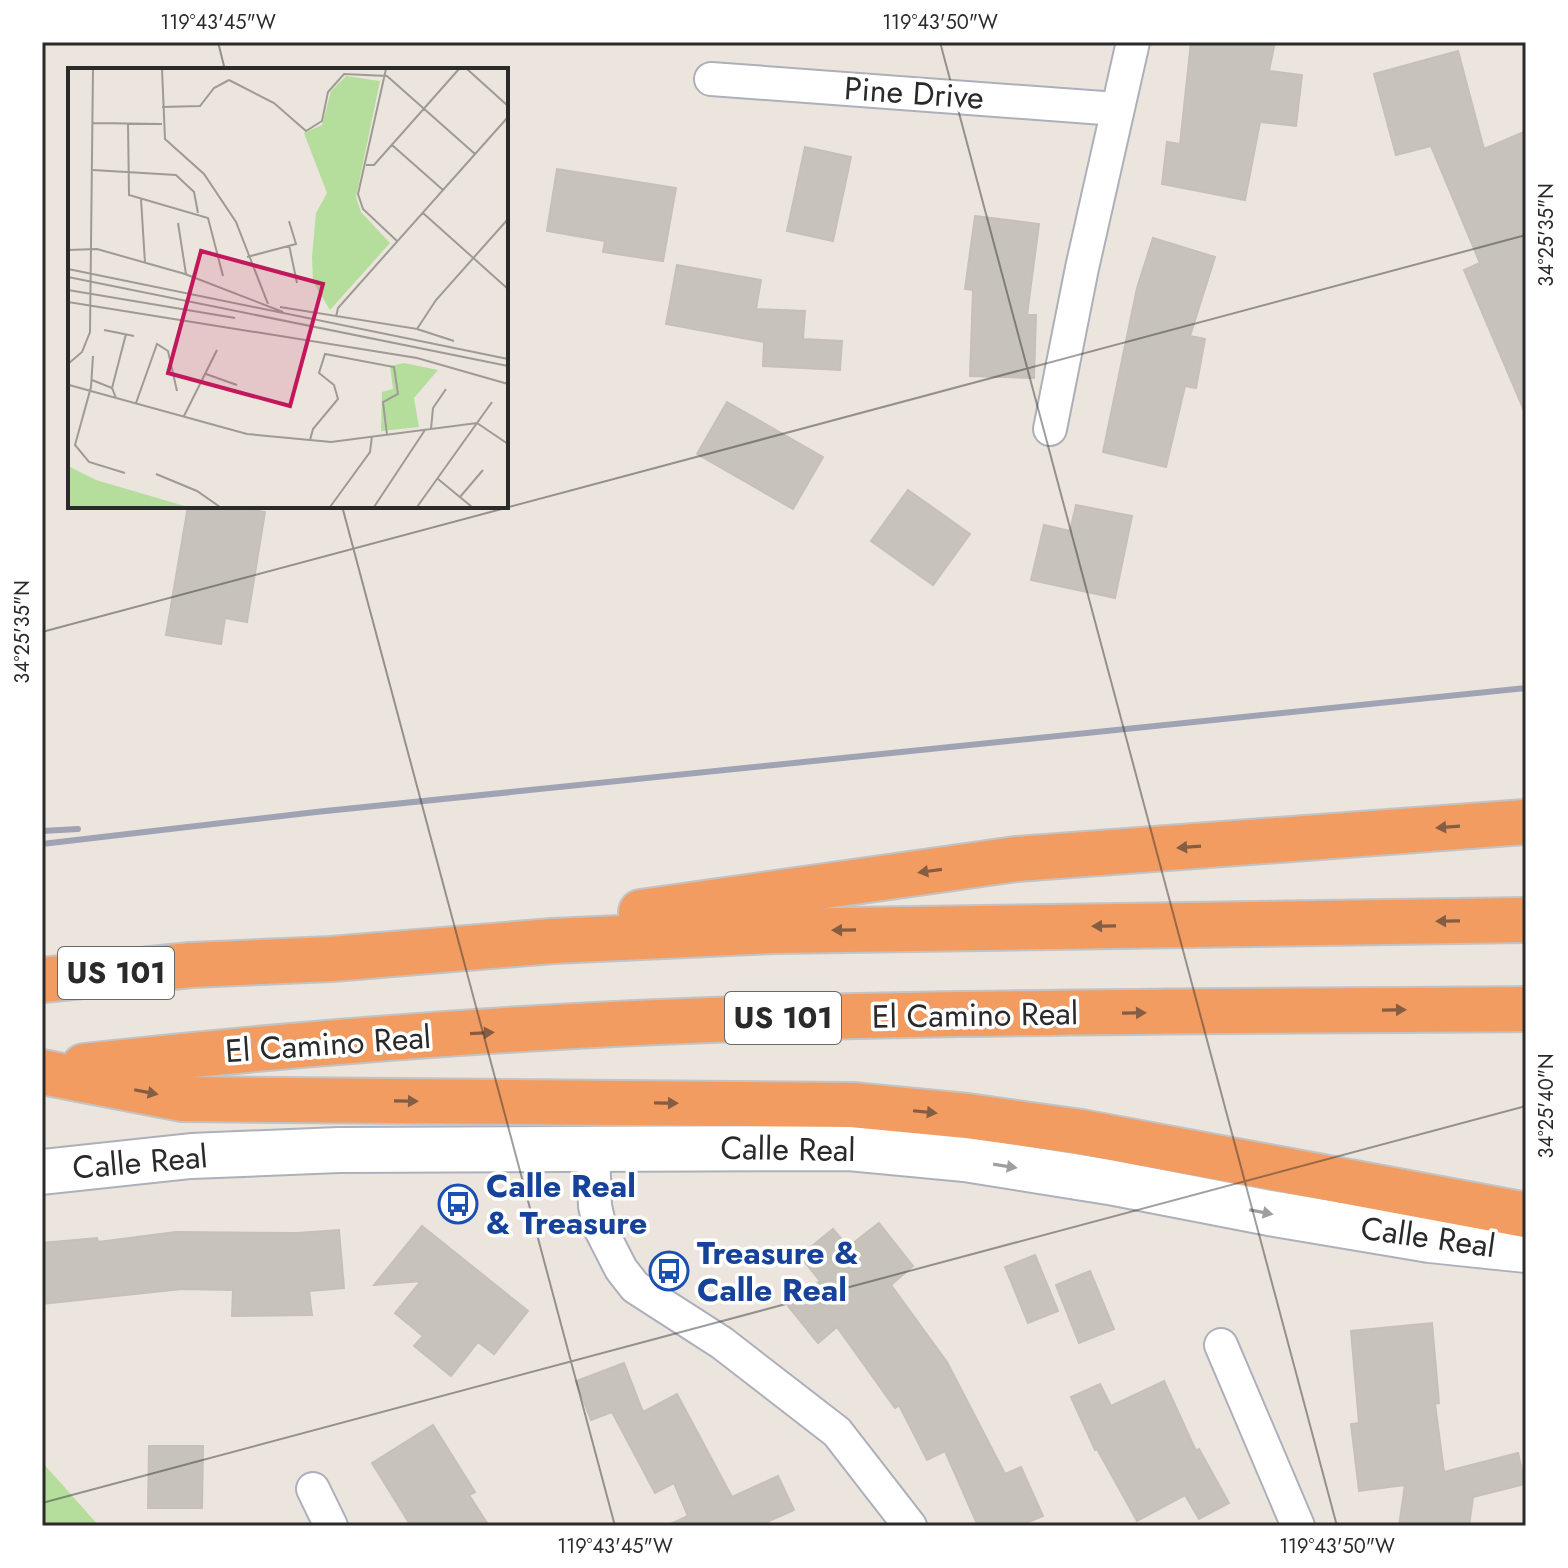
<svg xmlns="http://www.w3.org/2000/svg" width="1568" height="1568" font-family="Jost,sans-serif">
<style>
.green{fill:#b5de9d}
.building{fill:#c7c3bb;stroke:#c6c0b7;stroke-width:2}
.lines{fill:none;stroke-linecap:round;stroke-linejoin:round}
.street-casing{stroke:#adb0ba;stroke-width:36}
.secondary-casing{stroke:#adb0ba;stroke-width:48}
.highway-casing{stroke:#c3c3c3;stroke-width:48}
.street{stroke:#fff;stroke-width:32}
.secondary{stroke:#fff;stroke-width:44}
.highway{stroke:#f29c61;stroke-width:44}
.rail{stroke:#a0a3b3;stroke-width:6}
.oneway{fill:#845d43}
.oneway2{fill:#9f9f9f}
.ticks{fill:none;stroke:#2a2a2a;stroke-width:2;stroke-opacity:0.45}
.labels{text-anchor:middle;stroke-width:7;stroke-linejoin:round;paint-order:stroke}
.shield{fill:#fff;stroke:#6a6a6a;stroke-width:2}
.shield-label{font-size:30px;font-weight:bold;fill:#2a2a2a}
.street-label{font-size:32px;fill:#2a2a2a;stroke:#fff}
.transit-label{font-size:32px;font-weight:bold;fill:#164399;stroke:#fff;text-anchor:start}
.inset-road{fill:none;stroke:#9e9a95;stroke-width:2}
.view{fill:#c2185b;fill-opacity:0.15;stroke:#c2185b;stroke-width:4}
.inset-edge{fill:none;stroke:#2a2a2a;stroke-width:4}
.neatline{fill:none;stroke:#2a2a2a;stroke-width:3}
.ticks-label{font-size:20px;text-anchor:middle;fill:#2a2a2a}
</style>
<rect width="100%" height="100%" fill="#ebe5dd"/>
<path class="green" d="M42,1462l57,64h-57z"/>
<g class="building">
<path d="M1191,42h84l-6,29 33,4 -6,51 -36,-4 -15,78 -83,-16 5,-42 13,2z"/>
<path d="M1458,51l26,98 42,-18v284l-62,-145 16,-7 -49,-117 -35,9 -22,-81z"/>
<path d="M805,147l46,10 -18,84 -46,-10z"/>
<path d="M557,169l119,19 -13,73 -60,-9 2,-11 -58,-10z"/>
<path d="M975,216l64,8 -12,91h9l-2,63 -64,-2 3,-86 -8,-1z"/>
<path d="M1153,238l62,19 -25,79 15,3 -9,49 -11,-2 -19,81 -63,-15 34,-164z"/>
<path d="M677,265l84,15 -5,29 49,2 -2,28 39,2 -2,29 -77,-4 1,-24 -98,-18z"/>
<path d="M727,402l96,55 -30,52 -96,-55z"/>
<path d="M908,490l62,44 -37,51 -62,-44z"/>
<path d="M1076,505l56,11 -17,82 -84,-18 13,-55 26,6z"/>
<path d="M188,506h37l40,6 -18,110 -22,-4 -4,26 -55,-9z"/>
<path d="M879,1223l34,43 -22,19 56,77 58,112 16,-7 22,49 -24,10h-41l-33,-75 -18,9 -28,-55 -4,3 -58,-81 -19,16 -30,-37 32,-25 -20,-25 33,-27 15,18z"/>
<path d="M422,1226l106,85 -34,43 -16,-12 -27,34 -37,-30 9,-10 -28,-23 26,-32 -47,4z"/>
<path d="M339,1230l5,58 -35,3 3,24 -80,1 1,-26 -51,-1 -140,15v-61l55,-5 1,4 78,-10 121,1z"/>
<path d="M1035,1255l23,56 -30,12 -23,-56z"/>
<path d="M1090,1271l24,58 -35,14 -23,-58z"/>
<path d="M1432,1323l7,80 -4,1 9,68 74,-19 7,31 -52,13 -4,29h-70l6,-41 -46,6 -8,-67 8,-1 -8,-92z"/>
<path d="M624,1363l19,49 34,-18 55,103 46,-21 16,34 -36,16h-92l22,-10 -14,-33 -19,10 -43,-81 -21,8 -15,-39z"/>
<path d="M1164,1381l32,70 3,-2 30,54 -30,16 -14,-24 -48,26 -40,-72 -2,1 -24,-53 29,-13 11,22z"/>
<path d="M433,1425l42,67 -6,3 20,31h-78l-39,-63z"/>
<path d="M149,1446h54l-1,62h-54z"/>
</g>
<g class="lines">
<g class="street-casing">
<g id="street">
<path d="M711,79l406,30"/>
<path d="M1050,429l32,-161 51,-226"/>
<path d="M593,1149l2,57 5,22 21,41 14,18 87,56 115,89 73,94"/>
<path d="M1221,1345l77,181"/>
<path d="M313,1489l18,37"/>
</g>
</g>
<g class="secondary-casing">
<path id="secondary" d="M42,1172l149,-16 148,-6 510,-2 116,11 144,23 160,31 161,27 96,10"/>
</g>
<g class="highway-casing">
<g id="highway">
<path d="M641,912l375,-53 510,-37"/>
<path d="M42,980l149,-15 140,-6 222,-18 222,-10 751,-11"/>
<path d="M84,1066c243,-26 487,-44 731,-49 237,-6 474,-6 711,-8"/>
<path d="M42,1072l140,27 670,6 115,11 114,16 445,83"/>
</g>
</g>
<use href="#street" class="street"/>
<use href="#secondary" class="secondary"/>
<use href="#highway" class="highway"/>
<g class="rail">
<path d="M42,831l36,-2"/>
<path d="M42,844l274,-32 1210,-124"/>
</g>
</g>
<defs><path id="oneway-solid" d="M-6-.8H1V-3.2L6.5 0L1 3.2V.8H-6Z" transform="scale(2)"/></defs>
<g class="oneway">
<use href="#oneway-solid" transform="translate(1448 827) rotate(176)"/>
<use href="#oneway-solid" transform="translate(1189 847) rotate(176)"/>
<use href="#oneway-solid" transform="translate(930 871) rotate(172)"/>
<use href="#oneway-solid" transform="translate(1448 921) rotate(179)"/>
<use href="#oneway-solid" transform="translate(1104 926) rotate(179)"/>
<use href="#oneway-solid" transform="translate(844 930) rotate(179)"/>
<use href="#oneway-solid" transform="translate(1394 1010) rotate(-1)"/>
<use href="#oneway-solid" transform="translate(1134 1013) rotate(-1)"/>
<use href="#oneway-solid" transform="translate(482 1033) rotate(-3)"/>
<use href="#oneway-solid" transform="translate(146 1092) rotate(11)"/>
<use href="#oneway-solid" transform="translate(406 1101) rotate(1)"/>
<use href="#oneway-solid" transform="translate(666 1103) rotate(1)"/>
<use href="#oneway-solid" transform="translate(925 1112) rotate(6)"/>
</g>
<g class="oneway2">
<use href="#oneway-solid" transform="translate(1005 1166) rotate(9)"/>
<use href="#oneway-solid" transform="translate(1261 1212) rotate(11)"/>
</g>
<path class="ticks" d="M218,42l7,28M940,42l397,1484M342,506l273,1020M42,632l1484,-397M42,1503l1484,-397"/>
<defs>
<g id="bus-ring" transform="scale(2)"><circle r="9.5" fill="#fff" stroke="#1a4fb4" stroke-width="1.5"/><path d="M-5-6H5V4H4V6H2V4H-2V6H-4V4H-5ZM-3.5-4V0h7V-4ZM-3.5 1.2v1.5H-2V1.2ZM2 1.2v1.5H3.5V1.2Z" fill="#1a4fb4"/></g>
</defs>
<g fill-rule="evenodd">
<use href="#bus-ring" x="458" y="1204"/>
<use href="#bus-ring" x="669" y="1271"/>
</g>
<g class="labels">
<g class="shield">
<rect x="58" y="947" width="116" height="52" rx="6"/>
<rect x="725" y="992" width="116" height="52" rx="6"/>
</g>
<g class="shield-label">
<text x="116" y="983">US 101</text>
<text x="783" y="1028">US 101</text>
</g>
<g class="street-label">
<text transform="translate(914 93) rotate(4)" y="11">Pine Drive</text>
<text transform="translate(975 1015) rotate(-1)" y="11">El Camino Real</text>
<text transform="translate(328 1044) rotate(-4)" y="11">El Camino Real</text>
<text transform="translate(788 1149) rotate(1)" y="11">Calle Real</text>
<text transform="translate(140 1162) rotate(-5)" y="11">Calle Real</text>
<text transform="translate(1428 1237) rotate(8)" y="11">Calle Real</text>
</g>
<g class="transit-label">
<text x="486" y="1197">Calle Real<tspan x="486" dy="37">&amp; Treasure</tspan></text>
<text x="697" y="1264">Treasure &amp;<tspan x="697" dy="37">Calle Real</tspan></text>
</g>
</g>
<g transform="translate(68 68)">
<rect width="440" height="440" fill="#ebe5dd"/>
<path d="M278,8l34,5 -24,116 5,15 29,31 -60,67 -17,-28 -1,-25 4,-44 11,-20 -23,-60 18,-8 9,-34zM336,295l34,7 -24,28 5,29 -38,4 1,-39 11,-3 -3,-23zM0,398l28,14 92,27h-120z" fill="#b5de9d"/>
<path class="inset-road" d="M94,1l3,70 39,35 32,48 32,82M318,1l-28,125 5,15 34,32M399,1l41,37M161,12l45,23 32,28 16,-10 6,-29 16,-18 43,2 88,78M94,39l38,-1 14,-18 15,-8M25,55l69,1M60,55l1,72 79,23 15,58M324,77l51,45M298,97h8l85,-96M25,102l83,5 18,17 4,21M73,131l4,64M355,145l85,76M110,155l8,51M221,177l8,38M0,182l29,-1 88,25M179,189l49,-13 -7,-23M0,201l440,90M117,206l98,38M0,209l440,89M0,222l167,28M0,234l349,56 91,26M212,239l137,22 19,-29 72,-81M268,249l2,-9 170,-191M349,261l37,12M36,262l30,6M25,288l-2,31 -16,58 14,17 36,11M0,296l14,-12 8,-20 3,-263M138,306l31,11M24,312l20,8 4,10M1,317l178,49 84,8 146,-19 31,21M44,320l14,-54M68,335l21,-59 11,7 9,40M116,348l33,-66M363,361l2,-21 13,-19M242,372l3,-11 25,-30 -4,-14 -15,-12 6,-19 69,13 4,27 -15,8 4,33M88,406l41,17 23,16M370,411l34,28M392,429l23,-27M262,439l40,-55 2,-16M306,439l51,-77M349,439l75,-105"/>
<path class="view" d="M133,183l122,33 -33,122 -122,-33z"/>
<rect width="440" height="440" class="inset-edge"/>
</g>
<rect width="1568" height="1568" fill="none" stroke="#ffffff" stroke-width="88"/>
<rect x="44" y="44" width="1480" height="1480" class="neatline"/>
<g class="ticks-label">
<text x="218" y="29">119°43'45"W</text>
<text x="940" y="29">119°43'50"W</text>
<text transform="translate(1546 235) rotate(-90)" y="7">34°25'35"N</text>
<text transform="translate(22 632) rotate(-90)" y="7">34°25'35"N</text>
<text transform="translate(1546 1106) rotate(-90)" y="7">34°25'40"N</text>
<text x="615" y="1553">119°43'45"W</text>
<text x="1337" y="1553">119°43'50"W</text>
</g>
</svg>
